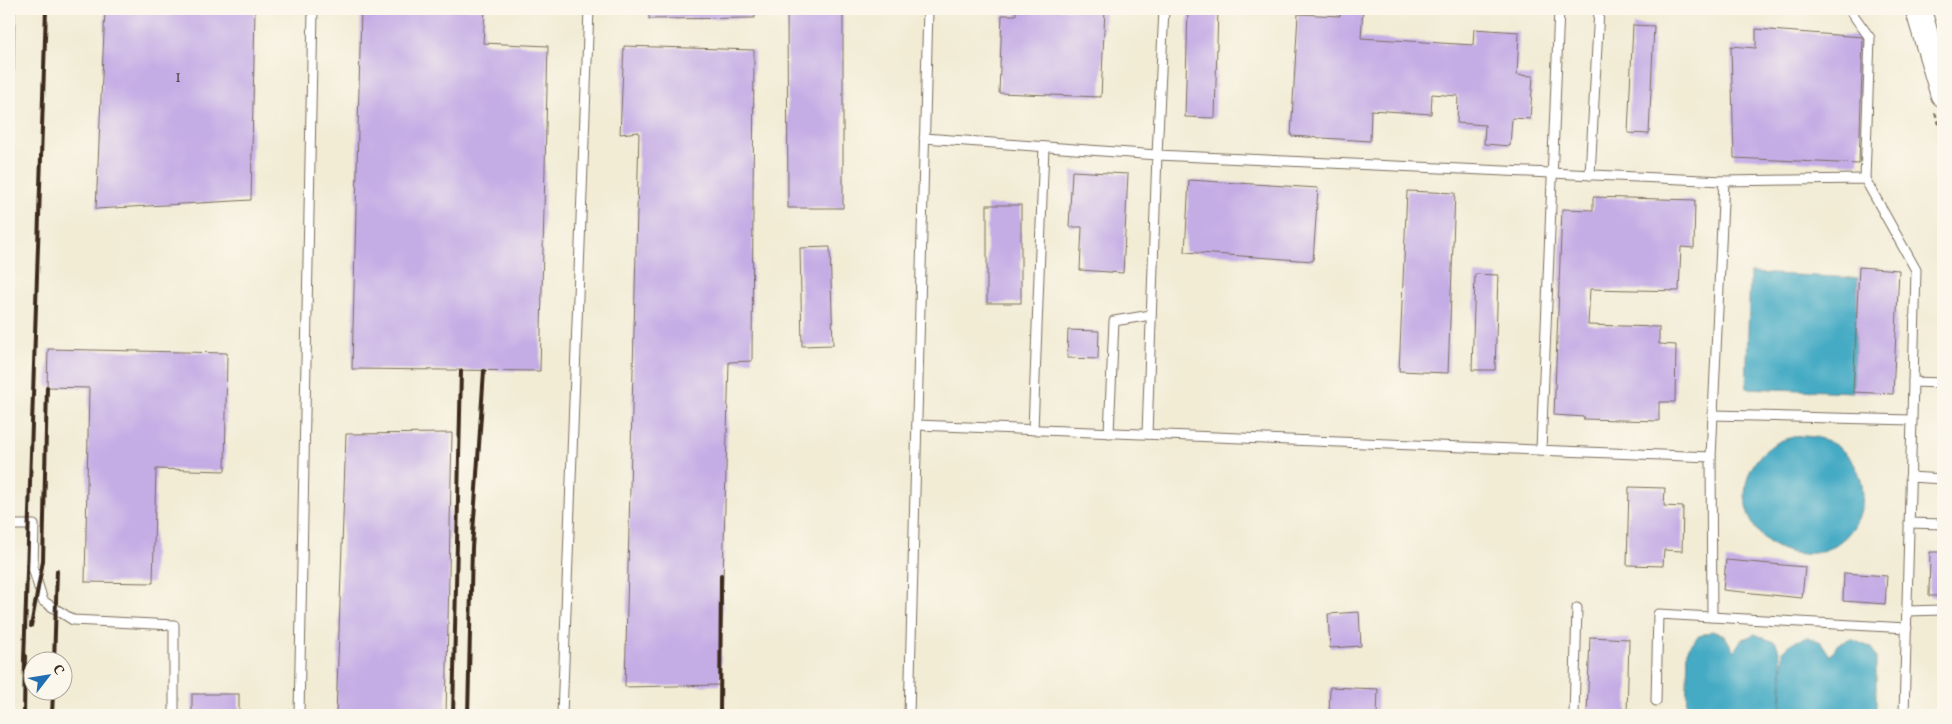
<svg xmlns="http://www.w3.org/2000/svg" width="1952" height="724" font-family="Vollkorn,serif">
<style>
.water{fill:#44aac4;stroke:#406a71}
.building{fill:#c4ace5}
.lines{fill:none;stroke-linecap:round;stroke-linejoin:round}
.lane-casing{stroke:#7b6e5e;stroke-width:11}
.secondary-casing{stroke:#7b6e5e;stroke-width:27}
.path{stroke:#7b6e5e;stroke-width:2.5;stroke-dasharray:4 4;stroke-linecap:butt}
.lane{stroke:#fff;stroke-width:9}
.secondary{stroke:#fff;stroke-width:25}
.rail{stroke:#3b2a1e;stroke-width:4}
.labels{text-anchor:middle;stroke-width:4;stroke-linejoin:round;paint-order:stroke}
.number-label{font-size:16px;fill:#5d4a50}
</style>
<rect width="100%" height="100%" fill="#fbf7ec"/>
<filter id="ink" filterUnits="userSpaceOnUse"><feTurbulence type="fractalNoise" baseFrequency=".02" numOctaves="2"/><feDisplacementMap in="SourceGraphic" scale="10" xChannelSelector="R" yChannelSelector="G"/><feConvolveMatrix kernelMatrix="1 2 1 2 8 2 1 2 1" color-interpolation-filters="sRGB"/></filter>
<filter id="wash" filterUnits="userSpaceOnUse"><feTurbulence type="fractalNoise" baseFrequency=".0096" numOctaves="4" result="noise"/><feDisplacementMap in="SourceGraphic" scale="20" xChannelSelector="R" yChannelSelector="G"/><feGaussianBlur stdDeviation="1.12" result="paint"/><feColorMatrix in="noise" values="0 0 0 0 0 0 0 0 0 0 0 0 0 0 0 0 0 1.4 0 .05"/><feComposite in="paint" operator="in"/></filter>
<g filter="url(#wash)">
<rect width="100%" height="100%" fill="#f2ecd5"/>
<g class="water">
<path d="M1750,273l108,5 -5,114 -107,-4z"/>
<circle cx="1804" cy="495" r="59"/>
<path d="M1712,631l13,5 9,15 7,-11 14,-6 21,9c10,22 4,49 4,72h-94l2,-66 9,-12z"/>
<path d="M1808,637l13,5 9,14 7,-11 14,-6 21,9 4,10v57h-95l2,-64 10,-9z"/>
</g>
<g id="blocks">
<g class="building">
<path d="M105,9h150l-4,191 -155,9z"/>
<path d="M361,9h124l-2,34 65,3 -8,325 -188,-2z"/>
<path d="M649,9h105l1,9 -106,1z"/>
<path d="M787,9h56v199h-55z"/>
<path d="M1016,9h89l-4,88 -102,-4 3,-78h14z"/>
<path d="M1188,9h30l-3,109 -30,-1z"/>
<path d="M1340,9h23l-2,29 112,7 1,-16 45,3 -2,43 16,1 -3,43 -18,-1 -2,28 -26,-2 1,-19 -28,-2 1,-27 -26,-2 -1,20 -60,-4 -1,31 -79,-5 7,-122 42,2z"/>
<path d="M1633,25l21,1 -5,108 -21,-1z"/>
<path d="M1756,29l107,8 -4,127 -125,-6 -3,-112 25,2z"/>
<path d="M624,46l130,4 -2,311 -23,1 -9,323 -95,2 14,-555 -19,2z"/>
<path d="M1072,171l56,3 -5,99 -43,-3 2,-43h-13z"/>
<path d="M1189,180l129,8 -5,73 -128,-9z"/>
<path d="M1407,191l48,2 -7,180 -49,-2z"/>
<path d="M1593,197l102,3 -1,48 -13,-1 -2,44 -89,-2 -2,36 71,2v17l17,1 -1,57h-16v19l-76,-2 2,-2 -31,-2 8,-206 31,1z"/>
<rect x="987" y="205" width="34" height="98"/>
<path d="M830,247l3,98 -31,1 -2,-98z"/>
<path d="M1859,267l40,3 -6,124 -40,-2z"/>
<path d="M1475,274l23,1 -3,95h-23z"/>
<path d="M1068,330l31,1 -1,28 -31,-1z"/>
<path d="M48,349l179,4 -2,118 -69,-2 -3,114 -68,-1 4,-194 -42,-1z"/>
<path d="M452,433l-6,282h-110l10,-281z"/>
<path d="M1629,487l36,1 -1,18 19,1 -1,44 -18,-1 -1,16 -36,-1z"/>
<path d="M1930,552h13v44h-14z"/>
<path d="M1726,560l79,7 -3,31 -79,-8z"/>
<path d="M1844,573l43,3 -2,28 -42,-3z"/>
<path d="M1359,612l2,34 -31,2 -2,-34z"/>
<path d="M1590,637l39,2 -2,76h-40z"/>
<path d="M1330,687l48,2 -1,26h-48z"/>
<rect x="192" y="694" width="47" height="21"/>
</g>
</g>
</g>
<g filter="url(#ink)">
<use href="#blocks" fill-opacity="0" stroke="#7b6e5e" stroke-width="1"/>
<g class="lines">
<g class="lane-casing">
<g id="lane">
<path d="M1164,9l-7,146 567,26"/>
<path d="M1849,9l21,29 -5,141"/>
<path d="M9,70l1,-61"/>
<path d="M924,138l233,17 -10,279"/>
<path d="M1590,175l9,-166"/>
<path d="M1913,382l30,1"/>
<path d="M1713,415l199,5"/>
<path d="M917,425l794,32 13,-276 141,-2 51,91 -12,445"/>
<path d="M1033,430l11,-283"/>
<path d="M1109,433l5,-112 37,-6"/>
<path d="M1541,450l18,-441"/>
<path d="M1711,457l1,160"/>
<path d="M1910,477l33,2"/>
<path d="M1909,523l34,1"/>
<path d="M9,525h25l-1,43 10,33 30,19 101,5v90"/>
<path d="M1907,611l36,-1"/>
<path d="M1656,701l2,-87 249,14"/>
<path d="M299,715l14,-706"/>
<path d="M562,715l27,-706"/>
<path d="M909,715l19,-706"/>
<path d="M1574,715l3,-107"/>
</g>
</g>
<g class="secondary-casing">
<path id="secondary" d="M1918,9l25,85"/>
</g>
<path class="path" d="M1935,113l8,21"/>
<use href="#lane" class="lane"/>
<use href="#secondary" class="secondary"/>
<g class="rail">
<path d="M31,626l12,-65 4,-174"/>
<path d="M24,661l22,-652"/>
<path d="M54,662l3,-91"/>
<path d="M24,715l1,-60"/>
<path d="M52,715l1,-23"/>
<path d="M453,715l8,-344"/>
<path d="M468,715l4,-167 12,-177"/>
<path d="M720,715l1,-140"/>
</g>
</g>
</g>
<g class="labels">
<g class="number-label">
<text x="178" y="82">1</text>
</g>
</g>
<rect width="1952" height="724" fill="none" stroke="#fbf7ec" stroke-width="30"/>
<g transform="translate(48 676) rotate(59)"><circle r="24" fill="#fbf7ec" stroke="#aea59a"/>
<path d="M0-4L9 19L0 12L-9 19Z" fill="#1f6fb2"/>
<text y="-8" font-size="14" font-weight="bold" text-anchor="middle" fill="#3b2a1e">С</text>
</g>
</svg>
